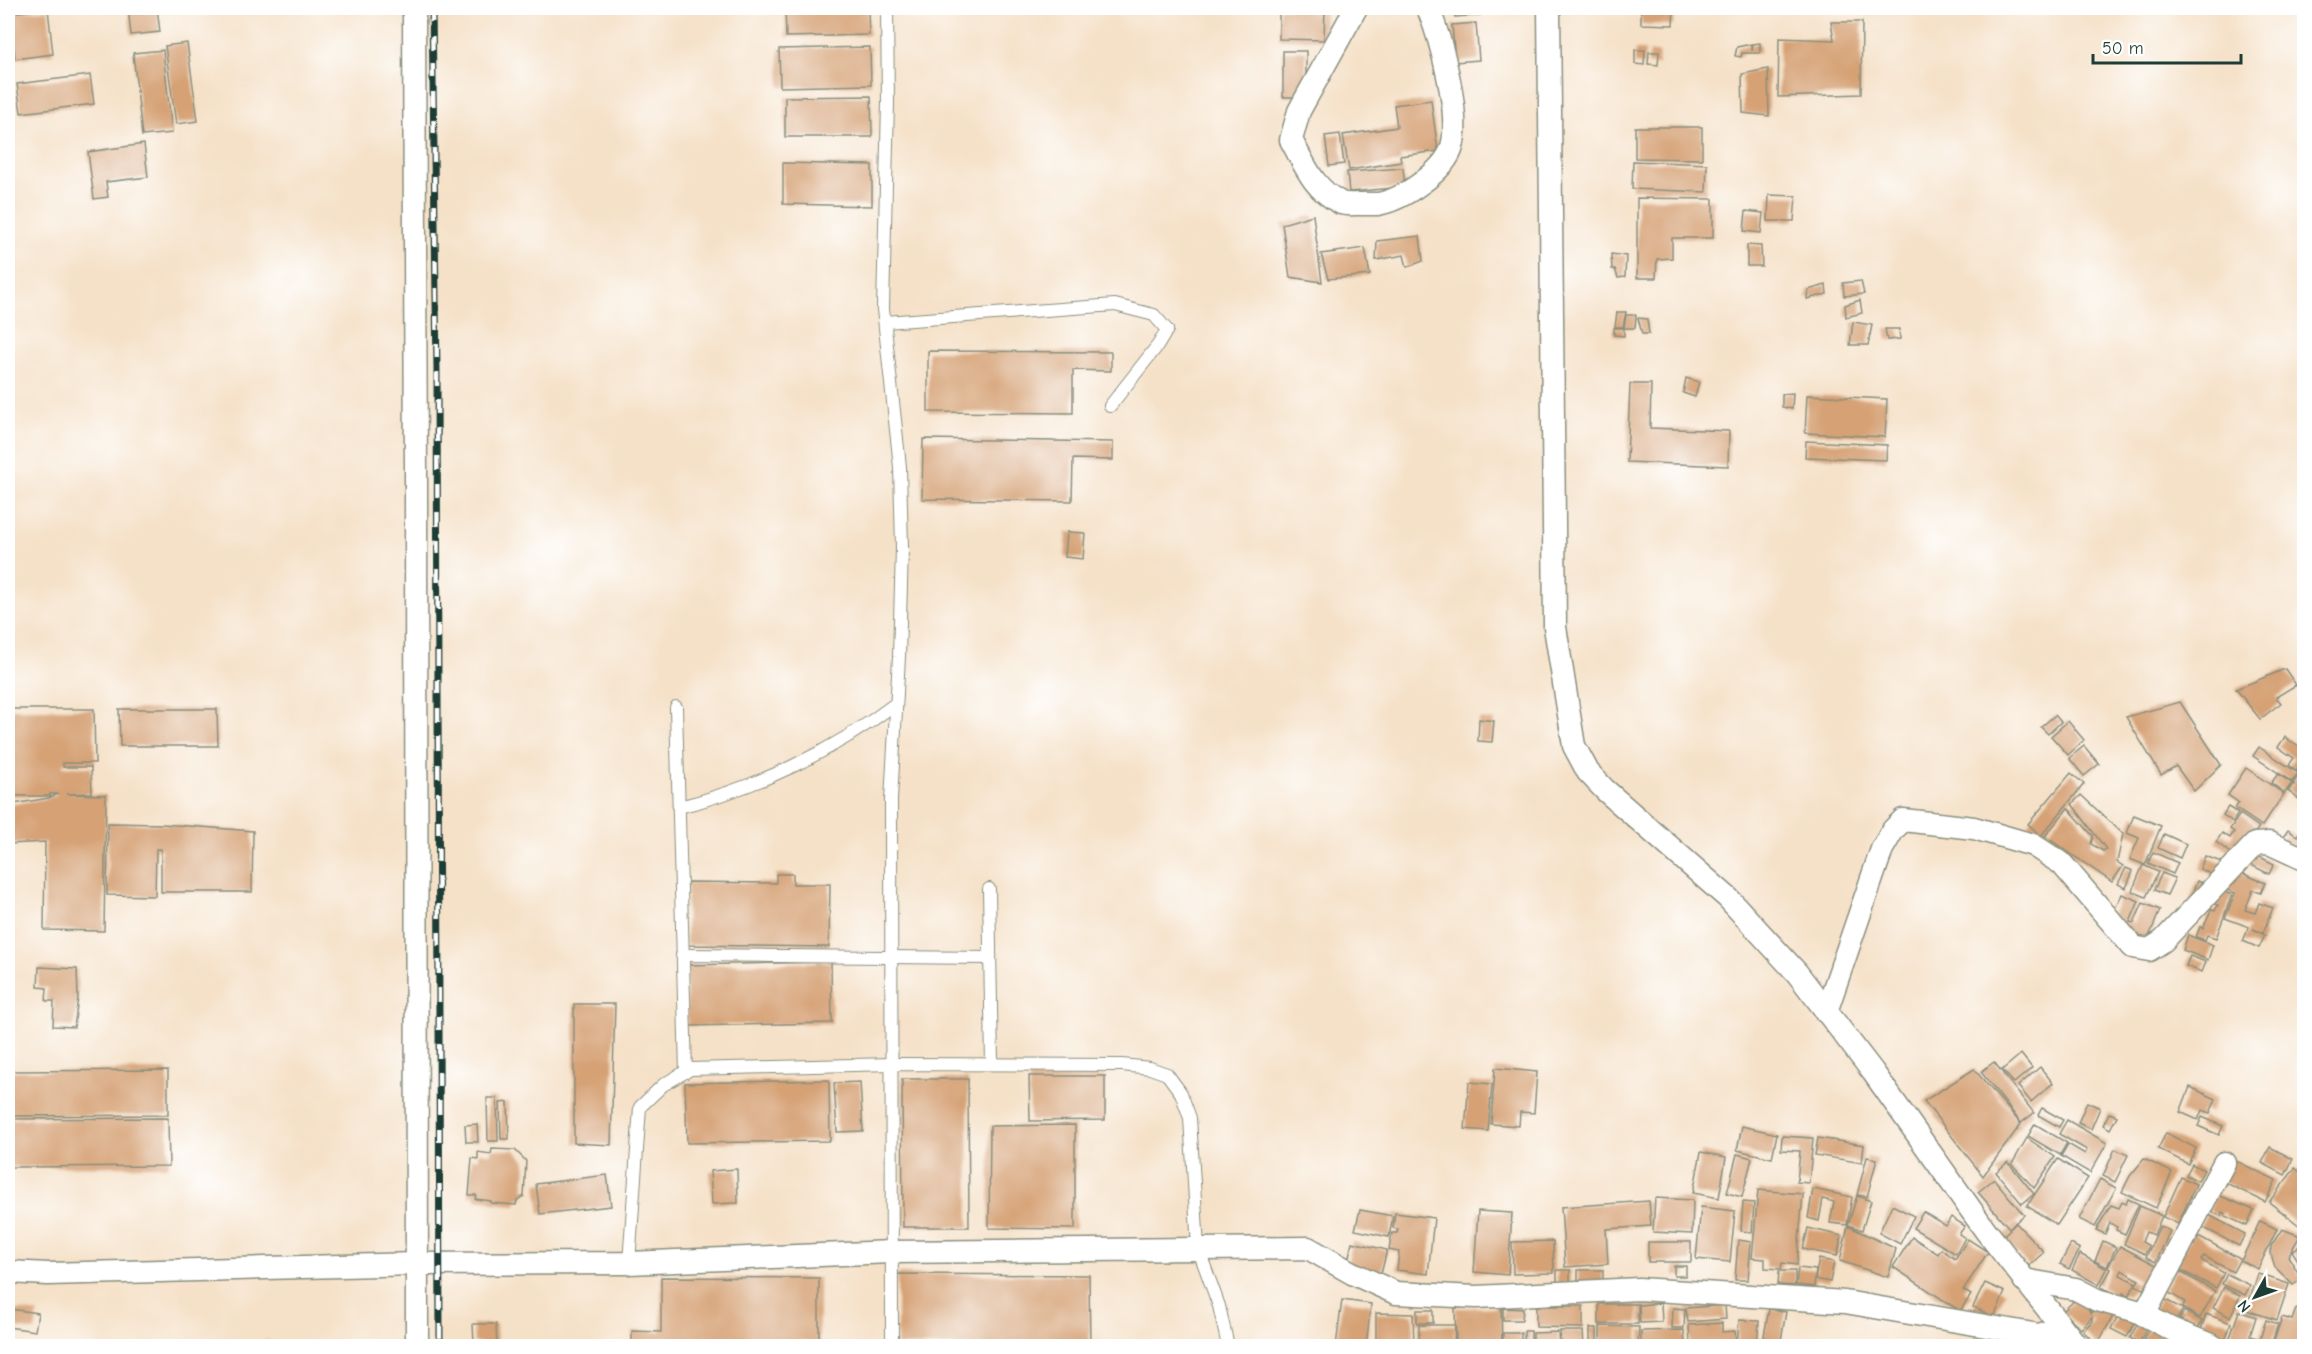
<svg xmlns="http://www.w3.org/2000/svg" width="2312" height="1354" font-family="'Comic Neue',sans-serif">
<style>
.building{fill:#d5a175}
.lines{fill:none;stroke-linecap:round;stroke-linejoin:round}
.lane-casing{stroke:#8a8f7e;stroke-width:14}
.street-casing{stroke:#8a8f7e;stroke-width:25}
.lane{stroke:#fff;stroke-width:12}
.street{stroke:#fff;stroke-width:22}
.rail-casing{stroke:#1f3d34;stroke-width:7}
.rail{stroke:#fff;stroke-width:4.5;stroke-dasharray:14;stroke-linecap:butt}
</style>
<rect width="100%" height="100%" fill="#fff"/>
<filter id="ink" filterUnits="userSpaceOnUse"><feTurbulence type="fractalNoise" baseFrequency=".0167" numOctaves="2"/><feDisplacementMap in="SourceGraphic" scale="12" xChannelSelector="R" yChannelSelector="G"/><feConvolveMatrix kernelMatrix="1 2 1 2 8 2 1 2 1" color-interpolation-filters="sRGB"/></filter>
<filter id="wash" filterUnits="userSpaceOnUse"><feTurbulence type="fractalNoise" baseFrequency=".008" numOctaves="4" result="noise"/><feDisplacementMap in="SourceGraphic" scale="24" xChannelSelector="R" yChannelSelector="G"/><feGaussianBlur stdDeviation="1.35" result="paint"/><feColorMatrix in="noise" values="0 0 0 0 0 0 0 0 0 0 0 0 0 0 0 0 0 1.4 0 .05"/><feComposite in="paint" operator="in"/></filter>
<g filter="url(#wash)">
<rect width="100%" height="100%" fill="#f5e1c8"/>
<g id="blocks">
<g class="building">
<path d="M128,8h29l3,24 -29,3z"/>
<path d="M785,8h83l1,27 -83,2z"/>
<path d="M1279,8h46l-1,32 -45,-1z"/>
<path d="M1454,8h25l1,7 -25,2z"/>
<path d="M1641,8h33l-1,17 -32,-1z"/>
<path d="M48,9l5,45 -38,5 -1,-11 -6,1v-17l4,-1 -2,-18z"/>
<path d="M1831,22h31l-1,72 -83,3 1,-59 55,2z"/>
<path d="M1476,23l3,37 -24,2 -3,-37z"/>
<path d="M187,43l11,78 -22,3 -11,-78z"/>
<path d="M1760,43v10h-18l-1,4 -6,-1 2,-9 15,-3v7l1,-7z"/>
<path d="M870,47l1,38 -91,2 -1,-38z"/>
<path d="M163,50l9,83 -30,3 -9,-83z"/>
<path d="M1635,50h10l-1,15 -9,-1z"/>
<rect x="1283" y="51" width="23" height="46"/>
<path d="M1649,52h10l-1,13 -10,-1z"/>
<path d="M1768,69l1,47 -26,-3 -1,-39z"/>
<path d="M90,75l4,29 -73,9 -4,-29z"/>
<path d="M871,96l1,41h-87v-40z"/>
<path d="M1431,100l7,51 -38,5 1,6 -52,8 -6,-35 54,-8 -3,-22z"/>
<path d="M1635,127h67v32l-67,-1z"/>
<path d="M1340,134l4,30 -15,2 -4,-30z"/>
<path d="M144,144l4,33 -42,5 2,15 -14,2 -6,-47z"/>
<path d="M1633,161l74,3 -1,28 -74,-3z"/>
<path d="M783,163l89,2v41l-89,-2z"/>
<path d="M1403,168l2,19 -56,5 -2,-20z"/>
<path d="M1769,195l27,1 -2,25h-26z"/>
<path d="M1637,198l76,1v39h-41v20l-15,1 -1,19h-19z"/>
<path d="M1746,211l17,2 -2,20 -17,-2z"/>
<path d="M1313,215l9,67 -32,-5 -8,-53z"/>
<path d="M1420,236l3,25 -16,6 -3,-12 -28,5 1,-19z"/>
<path d="M1747,245l14,1 1,20h-15z"/>
<path d="M1365,248l5,27 -42,4 -7,-25z"/>
<path d="M1611,254l15,2 -1,21 -7,1 -3,-9h-3z"/>
<path d="M1861,281l3,13 -20,2 -1,-13z"/>
<path d="M1826,285l1,9 -20,5 1,-9z"/>
<path d="M1860,300l2,13 -16,4 -1,-12z"/>
<path d="M1617,312h9l-3,15h-8z"/>
<path d="M1626,315h10l-1,13h-11v8l-10,-1v-7h10z"/>
<path d="M1638,318l9,1 2,15h-7z"/>
<path d="M1853,322l19,3 -4,20h-18z"/>
<path d="M1885,329h14l1,10 -13,1z"/>
<path d="M928,351l183,1v19l-38,-1v43l-145,-1z"/>
<path d="M1686,378l13,4 -4,15 -12,-4z"/>
<path d="M1630,384h21l-1,44 79,3 -1,35 -101,-4z"/>
<path d="M1793,393l-1,16 -10,-2v-13z"/>
<path d="M1807,395l80,4 -2,38 -80,-4z"/>
<path d="M923,439l190,3v18l-40,-1 -1,42 -150,-2z"/>
<path d="M1806,441l81,4 -1,15 -81,-3z"/>
<path d="M1067,532l18,1 -2,26 -18,-2z"/>
<path d="M2285,669l11,16 -20,12 5,6 -21,16 -24,-30z"/>
<path d="M2180,702l41,63 -27,26 -18,-25 -15,9 -35,-58z"/>
<path d="M8,709h86l1,54h-32v4h28l1,26 -25,1 39,1 -2,136 -60,-1 1,-88 -36,2 -1,-39 41,-7 9,-4h-8v2h-42z"/>
<path d="M119,709h98l1,37h-98z"/>
<path d="M2055,715l6,7 -13,12 -7,-7z"/>
<path d="M1479,719l15,2 -2,21 -14,-1z"/>
<path d="M2068,721l16,19 -16,15 -17,-19z"/>
<path d="M2285,737l19,14v13l-5,8 -10,-7 5,-7 -16,-11z"/>
<path d="M2084,746l15,18 -15,12 -15,-18z"/>
<path d="M2259,747l39,26 -6,9 -39,-26z"/>
<path d="M2246,768l38,26 -22,32 -27,-18 4,-5 -11,-8z"/>
<path d="M2071,773l13,11 -43,52 -13,-12z"/>
<path d="M2278,774l14,9 -7,10 -14,-10z"/>
<path d="M2298,776l6,4v23l-16,-12 5,-7 2,1 -2,-2z"/>
<path d="M2081,795l42,39 -6,28 6,4 -11,16 -67,-46 23,-28 25,28 -2,8 12,7 3,-2 -34,-45z"/>
<path d="M2228,807l10,6 -5,9 -10,-7z"/>
<path d="M2240,814l19,13 -21,31 -22,-16 6,-9 8,5 4,-6 -4,-3z"/>
<path d="M2134,815l27,11 -16,39 -15,-6 9,-21 -12,-5z"/>
<path d="M108,823l54,1 91,7 -1,61h-91v-43h-5l-1,47 -48,-1z"/>
<path d="M2304,825v22l-4,6 -19,-13 7,-10 9,6z"/>
<path d="M2164,834l22,10 -6,14 -22,-10z"/>
<path d="M2246,850l28,14 -5,10 -28,-14z"/>
<path d="M2153,852l25,11 -5,11 -25,-11z"/>
<path d="M2205,856l38,14 -1,3 23,10 -4,10 -8,-3 -8,20 10,3 4,-10 14,5 -10,25 -10,-4 12,6 -6,13 -16,-7 6,-14 -24,-9 10,-25 -22,-9 -2,-10 -11,-5z"/>
<path d="M2143,865l15,7 -12,25 -14,-6z"/>
<path d="M2126,868l7,3 -7,17 -8,-4z"/>
<path d="M2162,873l13,5 -8,17 -13,-5z"/>
<path d="M776,874h17v10h37l-1,63 -143,-2 1,-63 89,1z"/>
<path d="M2197,881l35,14 -16,43 -9,-3 -2,5 -9,-3 4,-10 3,1 8,-18 4,1 3,-6 -16,-6 -13,3z"/>
<path d="M2122,894l17,7 -9,21 4,1 9,-20 17,7 -16,39 -32,-34z"/>
<path d="M2188,935l25,10 -5,15 -25,-10z"/>
<path d="M2190,956l16,6 -4,10 -16,-6z"/>
<path d="M831,962l1,61 -145,3 -1,-61z"/>
<path d="M39,967l38,2 1,29 -4,29 -21,-1 1,-25h-8l1,-13 -9,-1z"/>
<path d="M574,1004h41l-4,141 -37,-2z"/>
<path d="M2021,1054l11,14 -18,15 -12,-13z"/>
<path d="M1994,1062l40,51 -13,10 -40,-51z"/>
<path d="M2040,1067l13,16 -22,19 -13,-16z"/>
<path d="M1495,1068l42,4 -3,41 -14,-1 -1,14 -28,-2z"/>
<path d="M1974,1069l47,55 -38,52 -59,-75z"/>
<path d="M168,1070v45l-160,1v-45z"/>
<path d="M1029,1076h76v44l-75,1z"/>
<path d="M902,1079h66l1,148h-66z"/>
<path d="M829,1080l1,61 -143,2 -2,-60z"/>
<path d="M860,1082l3,49 -26,1 -3,-49z"/>
<path d="M1469,1082l23,2 -4,47 -23,-2z"/>
<path d="M2190,1087l26,12 -6,14 -8,-3 -4,10 -18,-8z"/>
<path d="M487,1098h10l1,43h-10z"/>
<path d="M508,1102l1,37h-8l-1,-36z"/>
<path d="M2087,1102l13,6 -9,21 -13,-6z"/>
<path d="M2042,1108l21,12 -4,7 -21,-12z"/>
<path d="M2109,1113l8,3 -7,13 -7,-4z"/>
<path d="M2202,1117l21,9 -4,9 -21,-9z"/>
<path d="M168,1118l1,48 -161,1v-48z"/>
<path d="M2067,1120l40,23 -17,30 -29,-17 7,-12 17,10 2,-4 -28,-16z"/>
<path d="M477,1124l1,18h-12l-1,-17z"/>
<path d="M2035,1124l32,19 -7,12 -32,-19z"/>
<path d="M1075,1125v104l-86,-1 1,-102z"/>
<path d="M1742,1126l35,8 -5,24 -35,-8z"/>
<path d="M2166,1133l30,15 -8,16 -30,-15z"/>
<path d="M1782,1136l31,2 -4,45 -12,-1 3,-31 -19,-1z"/>
<path d="M1818,1138l46,7 -2,18 -47,-8z"/>
<path d="M2027,1138l28,19 -21,31 -22,-24z"/>
<path d="M2270,1147l23,12 -8,16 -23,-12z"/>
<path d="M492,1149l23,1 11,11 -2,35 -7,4 -1,5 -25,-2v-2l-16,-2 1,-4h-7l3,-37 6,1v-7l13,2z"/>
<path d="M2115,1149l13,6 -13,27 -12,-6z"/>
<path d="M1701,1152l25,5 -7,41 -26,-5z"/>
<path d="M1737,1154l15,4 -10,39 -15,-4z"/>
<path d="M1867,1157l10,2 -10,38 -10,-2z"/>
<path d="M2058,1159l30,19 -31,47 -30,-19z"/>
<path d="M2144,1159l28,13 -16,36 -34,-16 8,-16z"/>
<path d="M2232,1159l44,21 -11,22 -43,-21z"/>
<path d="M2008,1162l26,32 -12,10 -26,-32z"/>
<path d="M2192,1164l12,6 -6,11 -12,-6z"/>
<path d="M2295,1168l9,7v17l-5,7 5,4v26l-35,-27z"/>
<path d="M737,1169l1,34 -26,1 -2,-33z"/>
<path d="M607,1175l4,31 -71,8 -4,-30z"/>
<path d="M2181,1177l15,7 -18,40 -15,-7z"/>
<path d="M1994,1179l30,36 -15,13 -31,-36z"/>
<path d="M2100,1179l16,9 -21,39 -16,-8z"/>
<path d="M1813,1189l39,8 -5,28 -17,-2 4,-21 -11,-3 -4,22 -11,-3z"/>
<path d="M1758,1190l45,4 -6,71 -15,-2 -1,6 -16,-1v-9l-13,-1z"/>
<path d="M2216,1194l38,16 -7,16 -22,-10 1,-2 -4,-2 -1,4 -12,-5z"/>
<path d="M1857,1196l14,5 -9,29 -14,-5z"/>
<path d="M1655,1198l38,2 -1,34 -39,-2z"/>
<path d="M2128,1199l11,5 -14,30 -9,-4 1,-3 -7,-4 -5,11 -9,-4 15,-25 8,3 3,-6 4,2z"/>
<path d="M1649,1201l2,25 -45,3 2,35 -43,3 -4,-60z"/>
<path d="M1743,1202l11,1 -2,29 -11,-1z"/>
<path d="M1892,1205l22,11 -14,28 -21,-11z"/>
<path d="M2140,1206l22,10 -8,19 -8,-3 -4,10 7,4 -4,8 -21,-10z"/>
<path d="M1701,1207l34,4 -5,51 -34,-3z"/>
<path d="M1360,1210l33,6 -4,21 -34,-7z"/>
<path d="M1478,1211l34,2 -4,62 -34,-3z"/>
<path d="M1923,1212l23,14 5,-9 14,9 -6,8 6,4 -9,16 -43,-26z"/>
<path d="M1395,1213l39,5 -6,56 -31,-4 2,-18 -10,-2 3,-17h5l1,-4 -5,-1z"/>
<path d="M2207,1214l38,20 -6,12 -39,-20z"/>
<path d="M2260,1221l17,8 -19,40 -17,-8z"/>
<path d="M2016,1223l28,29 -15,14 -27,-29z"/>
<path d="M1848,1226l48,23 -8,28 -48,-16z"/>
<path d="M2160,1226l10,5 -14,31 -10,-5z"/>
<path d="M1808,1228l34,8 -5,20 -34,-7z"/>
<path d="M2282,1229l18,7 -12,20 14,23 -9,6 -18,-18 -4,-13v-8z"/>
<path d="M2193,1233l47,26 -7,13 -29,-16 -3,4 23,13 -8,15 -42,-21z"/>
<path d="M1912,1237l26,17 3,-5 14,10 13,-20 20,13 -25,38 8,5 -11,16 -67,-44z"/>
<path d="M1738,1240l13,2 -3,38h-13z"/>
<path d="M1553,1241l1,32 -41,1 -1,-32z"/>
<path d="M2103,1241l13,6 -9,20 -12,-6z"/>
<path d="M1352,1242l35,8 -6,24 -34,-8z"/>
<rect x="1648" y="1242" width="43" height="20"/>
<path d="M2304,1243v20l-3,2 -9,-14z"/>
<path d="M2071,1244l9,5 -11,20 -9,-5z"/>
<path d="M2120,1246l38,20 -13,24 -10,-5 4,-5 -17,-10 -2,5 16,8 -8,13 -5,-3 -2,4 -20,-10 10,-18 -3,-2z"/>
<path d="M2080,1254l27,15 -8,16 -27,-15z"/>
<path d="M1819,1259l15,3 -4,20 -15,-3z"/>
<rect x="1674" y="1266" width="12" height="10"/>
<path d="M1798,1268l18,2 -2,17 -18,-2z"/>
<path d="M2175,1269l40,22 -15,27 -18,-10 3,-6 -21,-12z"/>
<rect x="1557" y="1270" width="13" height="13"/>
<rect x="1578" y="1270" width="25" height="14"/>
<path d="M1779,1271h16v15l-17,-1z"/>
<path d="M897,1274l192,1 1,71h-193z"/>
<path d="M2227,1274l23,11 -5,10 -23,-11z"/>
<path d="M2258,1274l31,10 -12,36 -31,-10z"/>
<path d="M661,1277l158,1v68h-13v-5h-5v5h-169v-15l29,1z"/>
<path d="M1985,1283l20,9 -11,25 -21,-10z"/>
<path d="M2224,1287l16,9 -10,21 -17,-9z"/>
<path d="M2077,1292l14,21 8,-9 15,10 -17,31 -14,-14 9,-10v-4l-11,12 -18,-18 10,-9 -4,-5z"/>
<path d="M2160,1297l23,12 -8,14 -22,-13z"/>
<path d="M1342,1300l29,4 -5,42h-30z"/>
<path d="M1661,1303l1,19 -22,1 -1,-18z"/>
<rect x="1599" y="1304" width="39" height="20"/>
<path d="M1725,1305l1,14 -38,3 -2,-14z"/>
<path d="M1536,1306h47v22l-47,-1z"/>
<path d="M1501,1307l1,39h-46l-1,-38z"/>
<path d="M1503,1308l20,1 -1,11h-19z"/>
<path d="M1673,1308l12,1 -1,19h-12z"/>
<path d="M10,1309l28,4 -3,18 -27,-4z"/>
<path d="M1769,1309l17,3 -6,34h-18z"/>
<path d="M2296,1309l8,3v34h-12l-18,-5 8,-24 10,3z"/>
<rect x="1417" y="1310" width="16" height="13"/>
<path d="M2184,1311l18,10 -7,13 -18,-10z"/>
<path d="M2239,1311l17,6 -6,19 10,3 6,-19 12,4 -7,22h-44z"/>
<path d="M2120,1312l16,9 -9,16 -16,-8z"/>
<path d="M1376,1313l37,1 1,32h-38z"/>
<path d="M2206,1314l25,9 -7,21 -25,-8z"/>
<path d="M1739,1320l20,1 -2,25 -20,-1z"/>
<path d="M1722,1323v9l13,-1 1,15h-46l-1,-21z"/>
<path d="M2138,1323l9,5 -8,15 -9,-5z"/>
<path d="M473,1324h23l1,22h-14v-3h-9z"/>
<path d="M1419,1325h36l-1,20 -35,1z"/>
<path d="M1600,1326l39,1 -1,19h-38z"/>
<path d="M2151,1327l27,19h-28l1,-2 -8,-5z"/>
<path d="M1590,1328h7v14l-7,1z"/>
<path d="M1684,1330l1,16h-44v-15z"/>
<rect x="1524" y="1331" width="7" height="15"/>
<path d="M1560,1331h23l1,15h-23z"/>
<path d="M1558,1332l1,14h-26v-13z"/>
<rect x="1503" y="1333" width="18" height="13"/>
<path d="M266,1340l10,3 6,3h-24z"/>
</g>
</g>
</g>
<g filter="url(#ink)">
<use href="#blocks" fill-opacity="0" stroke="#8a8f7e" stroke-width="1.5"/>
<g class="lines">
<g class="lane-casing">
<g id="lane">
<path d="M887,8l1,95 -5,206 17,158 2,81 -3,109 -8,143 1,546"/>
<path d="M885,322l230,-17 39,10 13,15 -9,15 -48,61"/>
<path d="M676,707l10,365"/>
<path d="M679,807c77,-19 153,-55 216,-103"/>
<path d="M989,889l3,175"/>
<path d="M682,955l308,3"/>
<path d="M629,1263l11,-156 23,-22 27,-16 202,-5 230,1 28,3 17,6 14,19 9,25 8,130 21,58 9,40"/>
</g>
</g>
<g class="street-casing">
<g id="street">
<path d="M414,8l2,469 1,869"/>
<path d="M1356,8l-57,103 -8,29c14,25 22,49 50,63 5,2 12,1 18,1 6,0 13,0 19,0 24,-4 67,-33 74,-57 9,-34 -11,-107 -24,-139"/>
<path d="M1549,8l6,619 19,119 14,26 17,18 123,108 69,75 76,99 113,159 91,115"/>
<path d="M1826,1012l56,-163 11,-19 10,-10 71,8 59,17 29,19 71,83 16,3 14,-9 92,-97 14,-1 35,16"/>
<path d="M8,1272l40,2 368,-10 213,-1 262,-11 417,-4 44,25 44,20 80,4 163,-8 206,13 194,33 23,-7"/>
<path d="M2024,1280l52,9 21,11 40,11 34,18 42,17"/>
<path d="M2144,1315l80,-152"/>
</g>
</g>
<use href="#lane" class="lane"/>
<use href="#street" class="street"/>
<g class="rail-casing">
<path id="rail" d="M432,8l5,363 3,975"/>
</g>
<use href="#rail" class="rail"/>
</g>
</g>
<rect width="2312" height="1354" fill="none" stroke="#fff" stroke-width="30"/>
<g transform="translate(2255 1297) rotate(230)" stroke="#ffffff" stroke-width="4.5" paint-order="stroke">
<path d="M0-4.5L10 22L0 15L-10 22Z" fill="#1f3d34"/>
<text y="-9" font-size="16" font-weight="bold" text-anchor="middle" fill="#1f3d34">N</text>
</g>
<path d="M2093 54v9h148v-9" fill="none" stroke="#1f3d34" stroke-width="3"/>
<text x="2102" y="54" font-size="18" fill="#1f3d34" stroke="#ffffff" stroke-width="4.5" paint-order="stroke">50 m</text>
</svg>
